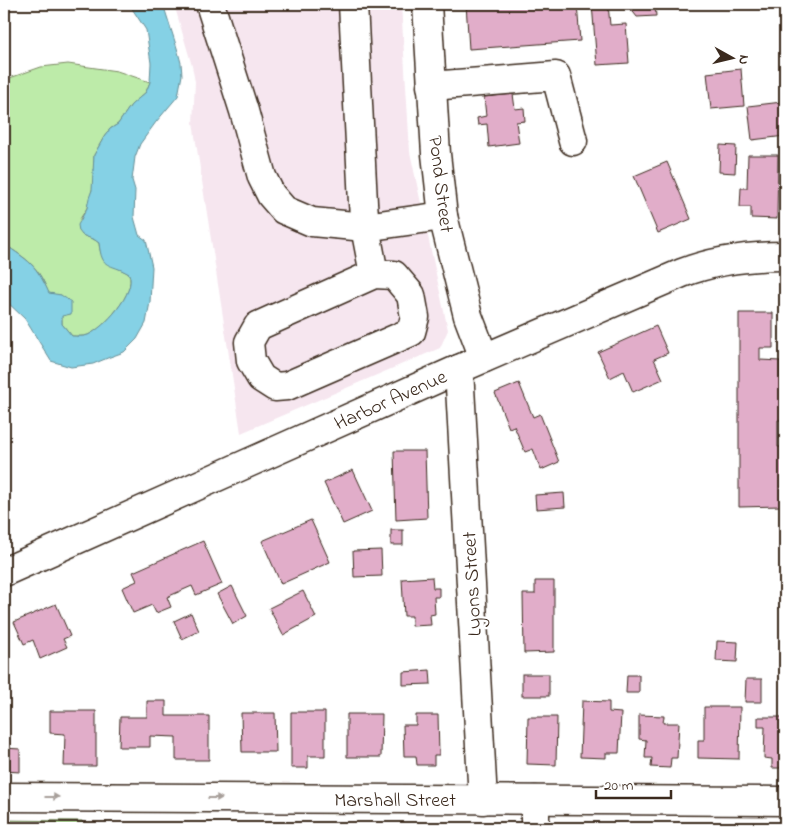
<svg xmlns="http://www.w3.org/2000/svg" width="789" height="832" font-family="'Indie Flower',sans-serif">
<style>
.built{fill:#f6e6ef}
.green{fill:#bdeba9;stroke:#7c8a64}
.water{fill:#85d1e5;stroke:#678e95}
.building{fill:#e1adc9;stroke:#3b2a1e}
.lines{fill:none;stroke-linecap:round;stroke-linejoin:round}
.minor-casing{stroke:#3b2a1e;stroke-width:31}
.minor{stroke:#fff;stroke-width:28}
.oneway{fill:#a79f9a}
.labels{text-anchor:middle;stroke-width:4.5;stroke-linejoin:round;paint-order:stroke}
.street-label{font-size:20px;fill:#3b2a1e;stroke:#fff}
</style>
<rect width="100%" height="100%" fill="#fff"/>
<filter id="ink" filterUnits="userSpaceOnUse"><feTurbulence type="fractalNoise" baseFrequency=".02" numOctaves="2"/><feDisplacementMap in="SourceGraphic" scale="10" xChannelSelector="R" yChannelSelector="G"/><feConvolveMatrix kernelMatrix="1 2 1 2 8 2 1 2 1" color-interpolation-filters="sRGB"/></filter>
<g filter="url(#ink)">
<path class="built" d="M174,4h227l9,148 38,178 -8,18 -199,85 -48,-310 2,-41 -3,-16z"/>
<g class="green">
<path d="M68,64l49,7 33,11 -4,10 -15,13 -13,19 -8,5 -6,8 -10,18v28l-7,25 -7,11 2,16 13,5 4,3c2,23 14,21 30,31 8,18 -25,54 -41,61 -5,2 -11,1 -16,1l-10,-12 -1,-29 -12,-1c-12,-30 -20,-33 -45,-50v-164l37,-13z"/>
<path d="M4,820l78,1 3,7h-81z"/>
</g>
<path class="water" d="M129,4h34l14,44 4,15 1,12 -4,21 -22,26 -16,22 -5,13 -3,23 3,10 -1,27 5,18 7,5 6,27 -2,35 -4,21 -9,16 -13,13 -14,5 -17,7 -22,3 -20,-6 -26,-42 -21,-20v-55c25,17 32,20 45,49l12,2 10,7v12l-9,2v8l10,12c5,0 11,1 16,-1 16,-7 49,-43 41,-61 -20,-12 -27,-3 -30,-31l-4,-3 -13,-5 -3,-4 -1,-6 9,-17 2,-10 3,-8 2,-35 10,-18 6,-8 8,-5 13,-19 15,-13 4,-10 1,-19 -5,-33z"/>
<g class="building">
<path d="M466,4h111l3,37 -111,8z"/>
<path d="M592,4h16l2,21 16,-1 3,39 -32,2z"/>
<path d="M627,4h28l1,12 -19,1z"/>
<path d="M741,69l3,37 -33,3 -4,-36z"/>
<path d="M513,94l2,15 9,-1 1,13 -9,1 3,21 -30,4 -2,-23 -9,1 -1,-7 9,-2 -2,-19z"/>
<path d="M782,102l3,34 -33,4 -4,-34z"/>
<path d="M720,145l16,1 -1,27 -16,-1z"/>
<path d="M783,145h2v23h-3z"/>
<path d="M748,155h30l-1,64 -26,-1v-11h-11l1,-19h6z"/>
<path d="M667,162l24,57 -33,14 -24,-57z"/>
<path d="M739,313h34v35h-13v12l20,1v17h5v42h-7v27h7v39h-4v20l-42,1z"/>
<path d="M656,326l12,27 -14,6 9,20 -30,13 -9,-21 -14,7 -12,-26z"/>
<path d="M519,383l14,34 7,-3 19,48 -18,8 -8,-21 -8,3 -11,-26 -5,2 -14,-35z"/>
<path d="M394,451h31l2,67 -31,2z"/>
<path d="M353,470l19,41 -29,13 -19,-41z"/>
<path d="M564,493l1,14 -29,2 -1,-14z"/>
<path d="M311,520l19,42 -49,22 -19,-43z"/>
<rect x="391" y="530" width="12" height="15"/>
<path d="M203,541l19,43 -26,11 -4,-9 -25,11 4,10 -15,6 -4,-8 -19,8 -11,-25 15,-7 -4,-9z"/>
<path d="M381,550l1,26 -28,1 -1,-26z"/>
<path d="M432,577l1,11h6v9h-5l1,17 -5,1 1,10 -19,1v-10h-8l-2,-37z"/>
<path d="M535,581h19v71l-30,1 -1,-59h12z"/>
<path d="M232,586l15,30 -14,8 -16,-30z"/>
<path d="M303,591l13,26 -33,18 -14,-27z"/>
<path d="M56,604l14,32 -7,3 4,8 -27,12 -7,-19 -9,4 -10,-22z"/>
<path d="M191,613l8,18 -17,8 -8,-18z"/>
<path d="M717,641l21,1 -1,20 -21,-1z"/>
<path d="M430,670l1,14 -28,1v-13z"/>
<rect x="522" y="674" width="27" height="22"/>
<path d="M627,675h12v18h-13z"/>
<path d="M746,679h16v23h-17z"/>
<path d="M147,701h19v15h43v44h-33v-23l-26,-1v11h-31l1,-30h27z"/>
<path d="M582,701l27,1v10l12,1 -2,40h-13v5l-26,-1z"/>
<path d="M704,707h36l-1,52 -41,-1v-18h6z"/>
<path d="M50,711h46v55h-32l1,-32 -15,-1z"/>
<path d="M291,712h34v44h-17v12h-17z"/>
<path d="M241,713h34l1,39h-34z"/>
<path d="M347,714h35l-1,43h-34z"/>
<path d="M416,715h22l1,40h-5v10h-17l-1,-9h-12l-1,-31h13z"/>
<path d="M639,715l25,1 -1,7h16l-2,35h-6l-1,10 -19,-1 1,-9h-7l1,-18 -7,-1z"/>
<path d="M528,717h29l-1,48 -29,-1z"/>
<path d="M758,717h27v51h-13v-9l-8,-1 1,-31h-7z"/>
<path d="M4,748l16,1v23l-16,-1z"/>
</g>
<g class="lines">
<g class="minor-casing">
<g id="minor">
<path d="M210,4l34,107 18,66 9,18 13,15 28,12 53,5 78,-11"/>
<path d="M353,4l10,199 2,24 9,47"/>
<path d="M427,4l9,150 7,62 25,100 16,42"/>
<path d="M431,86l125,-10 17,65"/>
<path d="M374,274l20,1 17,20 4,22 -4,15 -124,54 -12,1 -14,-9 -10,-17 -2,-19 9,-16z"/>
<path d="M459,369l24,431"/>
<path d="M4,572l455,-203 223,-96c34,-13 67,-17 103,-17"/>
<path d="M4,797l781,4"/>
<path d="M535,800v28"/>
</g>
</g>
<use href="#minor" class="minor"/>
</g>
<defs><path id="oneway-solid" d="M-6-.8H1V-3.2L6.5 0L1 3.2V.8H-6Z" transform="scale(1.25)"/></defs>
<g class="oneway">
<use href="#oneway-solid" transform="translate(52 797)"/>
<use href="#oneway-solid" transform="translate(215 798)"/>
</g>
</g>
<g class="labels">
<g class="street-label">
<text transform="translate(442 184) rotate(83)" y="7">Pond Street</text>
<text transform="translate(390 399) rotate(-24)" y="7">Harbor Avenue</text>
<text transform="translate(471 584) rotate(-93)" y="7">Lyons Street</text>
<text x="395" y="806">Marshall Street</text>
</g>
</g>
<rect width="789" height="832" fill="none" stroke="#fff" stroke-width="20"/>
<rect x="10" y="10" width="769" height="812" fill="none" stroke="#3b2a1e" stroke-width="2" filter="url(#ink)"/>
<g transform="translate(732 58) rotate(98)" stroke="#ffffff" stroke-width="4" paint-order="stroke">
<path d="M0-4L9 19L0 12L-9 19Z" fill="#3b2a1e"/>
<text y="-8" font-size="14" font-weight="bold" text-anchor="middle" fill="#3b2a1e">N</text>
</g>
<path d="M596 790v8h75v-8" fill="none" stroke="#3b2a1e" stroke-width="2.5"/>
<text x="604" y="790" font-size="15" fill="#3b2a1e" stroke="#ffffff" stroke-width="4" paint-order="stroke">20 m</text>
</svg>
